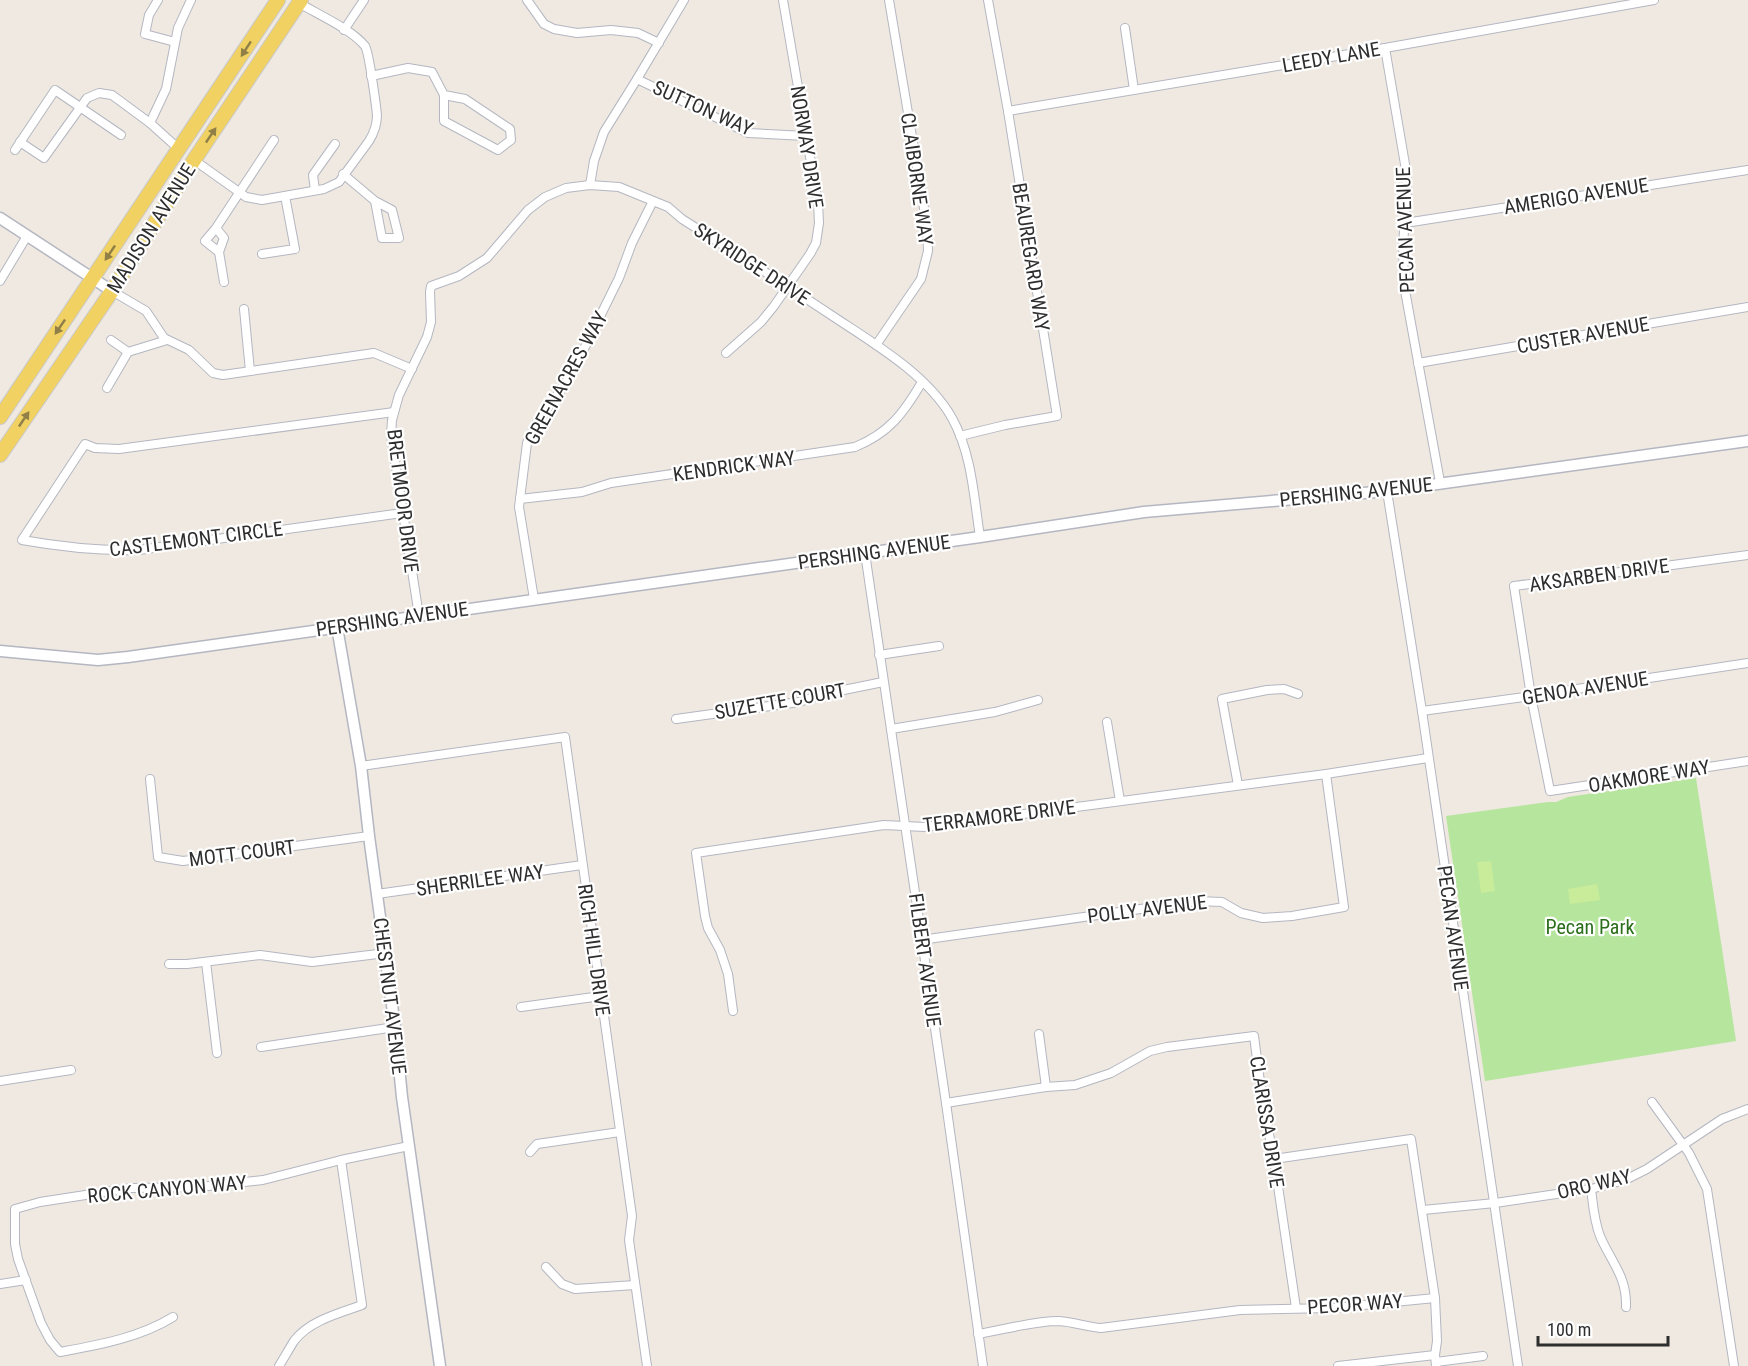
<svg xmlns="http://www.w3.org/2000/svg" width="1748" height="1366" font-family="'Roboto Condensed',sans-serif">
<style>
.green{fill:#b6e59e}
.pitch{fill:#c9ec9a}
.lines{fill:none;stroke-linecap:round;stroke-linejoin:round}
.minor-casing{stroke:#b4b7c1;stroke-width:10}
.tertiary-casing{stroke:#b4b7c1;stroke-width:13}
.primary-casing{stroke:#c9c9c9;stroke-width:16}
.minor{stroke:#fff;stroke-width:8}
.tertiary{stroke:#fff;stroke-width:10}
.primary{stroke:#f2d163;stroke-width:14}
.oneway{fill:#908048}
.labels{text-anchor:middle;stroke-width:4.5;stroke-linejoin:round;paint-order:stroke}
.street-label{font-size:20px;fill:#2e2e2e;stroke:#fff}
.park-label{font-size:20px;fill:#2c6e1b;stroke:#fff}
</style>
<rect width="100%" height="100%" fill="#efe9e1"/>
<path class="green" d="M1696,778l40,263 -251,40 -39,-265 102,-14h8l12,-5z"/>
<g class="pitch">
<path d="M1491,861l4,30 -14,2 -4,-31z"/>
<path d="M1597,884l3,16 -30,4 -2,-15z"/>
</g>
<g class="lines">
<g class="minor-casing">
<g id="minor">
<path d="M158,0l-9,15 -4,19 30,8"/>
<path d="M527,0l17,24 10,5 23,4 34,-3 27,3 21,10"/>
<path d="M1125,28l9,62"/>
<path d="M344,30l20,-30"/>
<path d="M1385,48l21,122 1,20 -4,55 1,40 36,197"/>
<path d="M371,76l37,-8 24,4 12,23v26l54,29 13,-10 -1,-11 -45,-30 -21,-4"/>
<path d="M637,79l111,54 58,3"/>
<path d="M1008,111l377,-63 269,-48"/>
<path d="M150,123l16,-34 12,-61 13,-28"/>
<path d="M20,142l24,16 43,-60 12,-5 13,2 38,28 30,27"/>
<path d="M15,150l40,-60 66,45"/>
<path d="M194,160l52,37 16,3 62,-11 15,-7 30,-41c5,-8 8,-17 8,-26 -1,-10 -8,-63 -12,-69 -14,-17 -46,-31 -66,-43"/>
<path d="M343,174l32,27 7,37h17l-7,-28 -17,-9"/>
<path d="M590,185l4,-24 10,-29 33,-53 47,-79"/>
<path d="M315,190l-2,-15 22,-31"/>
<path d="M1405,223l343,-53"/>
<path d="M216,228l-11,13 14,11 5,-14 -8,-10 58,-88"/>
<path d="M219,252l5,30"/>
<path d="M262,254l33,-5 -10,-53"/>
<path d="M0,281l27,-45"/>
<path d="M112,291l34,20 18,27 25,12 24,23 10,2 151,-22 38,16"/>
<path d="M244,309l6,62"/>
<path d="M111,340l17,12"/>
<path d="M876,345l45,-66 7,-28 -1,-25 -38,-226"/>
<path d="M726,353l35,-31 13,-16 36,-52 6,-11 3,-20 -1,-20 -35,-203"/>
<path d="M1418,363l330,-56"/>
<path d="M107,388l21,-36 39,-12"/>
<path d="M394,412l-275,37 -24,-1 -10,-4 -63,96c39,7 77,11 117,10l263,-37"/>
<path d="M960,436l45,-11 52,-9 -49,-305 -20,-111"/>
<path d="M1387,491l35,220 96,655"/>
<path d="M520,499l62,-7 29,-9 244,-36c34,-14 48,-33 67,-65"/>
<path d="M865,553l81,550 37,263"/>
<path d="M1748,555l-234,31 17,110 19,95 198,-30"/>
<path d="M534,599l-15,-92 8,-64 9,-19 29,-40 12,-21 42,-85 13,-35 21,-42"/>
<path d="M419,616l-28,-181 1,-15 7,-25 28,-58 4,-15 -1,-30 1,-6 28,-10 28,-18 41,-48 17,-13 21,-9 24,-3 29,2 49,20 14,12c50,32 100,63 149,96 42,28 96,59 121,103 20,36 22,80 28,119"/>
<path d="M879,655l60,-9"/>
<path d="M1422,711l109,-15 217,-33"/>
<path d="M676,719l123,-17 25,-8 59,-12"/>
<path d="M1107,722l13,79"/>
<path d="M891,729l104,-17 43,-12"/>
<path d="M361,766l204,-29 67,479 -3,24 18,126"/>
<path d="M150,779l8,78 25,4 186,-25"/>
<path d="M1238,785l-16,-86 45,-9 17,-1 14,5"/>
<path d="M377,894l205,-29"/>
<path d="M921,940l276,-39 25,1 19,11 22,5 29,-2 52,-9 -18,-133"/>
<path d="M206,962l11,91"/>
<path d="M169,964h18l73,-9 52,7 74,-9"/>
<path d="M521,1007l80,-11"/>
<path d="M733,1011l-5,-37 -8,-24 -12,-22 -3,-12 -9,-63 188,-28 41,2 401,-53 102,-16"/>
<path d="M1039,1034l7,53"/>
<path d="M261,1047l134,-20"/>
<path d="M0,1081l71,-11"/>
<path d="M1652,1102l37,51 18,36 27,177"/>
<path d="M946,1103l100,-16 29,-2 36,-12 39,-22 17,-4 87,-11 9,69 11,54 22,149"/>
<path d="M530,1152l7,-8 83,-12"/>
<path d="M1591,1189c2,15 3,32 9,47 11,26 27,40 26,71"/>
<path d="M1423,1210l72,-7 96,-14 34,-9 22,-11 75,-50 26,-10"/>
<path d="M546,1267l16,17 13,5 60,-4"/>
<path d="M0,1284l26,-4"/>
<path d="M1435,1298l2,43 -2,14 1,11"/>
<path d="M173,1317c-34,21 -75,28 -113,35l-10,-12 -9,-17 -23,-64 -3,-15v-35l25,-7 91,-14 68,-1 64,-7 78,-20 68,-14"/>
<path d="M978,1334c26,-4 54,-13 81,-13 15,1 28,6 42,7l139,-18 93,-2 102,-10 -24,-159 -137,20"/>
<path d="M1436,1362l47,-6"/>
<path d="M279,1366c5,-8 10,-17 15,-25 15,-20 45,-28 68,-36l-21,-145"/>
<path d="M1338,1366l97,-11"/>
</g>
</g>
<g class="tertiary-casing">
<g id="tertiary">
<path d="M0,218l112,73"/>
<path d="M337,627l24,139 8,70 26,191 7,70 38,269"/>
<path d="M0,651l98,9 30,-3 852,-120 164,-25 243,-21 361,-50"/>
</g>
</g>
<g class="primary-casing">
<g id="primary">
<path d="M0,417l278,-417"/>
<path d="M0,455l112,-164 82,-131 107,-160"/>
</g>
</g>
<use href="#minor" class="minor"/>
<use href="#tertiary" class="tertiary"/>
<use href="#primary" class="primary"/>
</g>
<defs><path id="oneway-solid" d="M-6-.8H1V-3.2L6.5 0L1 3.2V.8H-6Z" transform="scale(1.5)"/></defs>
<g class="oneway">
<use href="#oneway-solid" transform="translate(246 49) rotate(123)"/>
<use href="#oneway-solid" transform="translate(211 135) rotate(-56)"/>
<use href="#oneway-solid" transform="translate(110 253) rotate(124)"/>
<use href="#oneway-solid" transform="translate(60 327) rotate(124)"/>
<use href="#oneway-solid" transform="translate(24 419) rotate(-56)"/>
</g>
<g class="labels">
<g class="street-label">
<text transform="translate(1331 57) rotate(-10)" y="7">LEEDY LANE</text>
<text transform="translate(703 108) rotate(24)" y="7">SUTTON WAY</text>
<text transform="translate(807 147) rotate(81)" y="7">NORWAY DRIVE</text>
<text transform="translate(917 179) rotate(82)" y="7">CLAIBORNE WAY</text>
<text transform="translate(1576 196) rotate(-9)" y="7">AMERIGO AVENUE</text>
<text transform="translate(151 228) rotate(-58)" y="7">MADISON AVENUE</text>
<text transform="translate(1405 230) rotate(-92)" y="7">PECAN AVENUE</text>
<text transform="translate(1031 257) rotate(81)" y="7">BEAUREGARD WAY</text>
<text transform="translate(752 264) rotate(33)" y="7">SKYRIDGE DRIVE</text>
<text transform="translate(1583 335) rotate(-10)" y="7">CUSTER AVENUE</text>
<text transform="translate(566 378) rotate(-61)" y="7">GREENACRES WAY</text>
<text transform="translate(734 466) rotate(-8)" y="7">KENDRICK WAY</text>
<text transform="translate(1356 492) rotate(-6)" y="7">PERSHING AVENUE</text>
<text transform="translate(403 501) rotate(83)" y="7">BRETMOOR DRIVE</text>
<text transform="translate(196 539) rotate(-7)" y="7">CASTLEMONT CIRCLE</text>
<text transform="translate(874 552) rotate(-8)" y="7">PERSHING AVENUE</text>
<text transform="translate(1599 575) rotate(-8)" y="7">AKSARBEN DRIVE</text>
<text transform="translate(392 619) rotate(-8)" y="7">PERSHING AVENUE</text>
<text transform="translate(1585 688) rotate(-9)" y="7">GENOA AVENUE</text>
<text transform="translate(780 701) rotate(-10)" y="7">SUZETTE COURT</text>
<text transform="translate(1649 776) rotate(-9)" y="7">OAKMORE WAY</text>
<text transform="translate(999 816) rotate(-7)" y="7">TERRAMORE DRIVE</text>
<text transform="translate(242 853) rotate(-7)" y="7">MOTT COURT</text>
<text transform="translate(480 880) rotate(-8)" y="7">SHERRILEE WAY</text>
<text transform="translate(1147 909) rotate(-7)" y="7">POLLY AVENUE</text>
<text transform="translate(1453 928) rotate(82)" y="7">PECAN AVENUE</text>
<text transform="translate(594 950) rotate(82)" y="7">RICH HILL DRIVE</text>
<text transform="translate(925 960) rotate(82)" y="7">FILBERT AVENUE</text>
<text transform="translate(390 996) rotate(83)" y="7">CHESTNUT AVENUE</text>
<text transform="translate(1267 1122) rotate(81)" y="7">CLARISSA DRIVE</text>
<text transform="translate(1594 1184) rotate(-13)" y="7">ORO WAY</text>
<text transform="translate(167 1189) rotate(-5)" y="7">ROCK CANYON WAY</text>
<text transform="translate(1355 1304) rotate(-4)" y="7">PECOR WAY</text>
</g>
<g class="park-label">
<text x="1590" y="934">Pecan Park</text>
</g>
</g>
<path d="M1538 1336v9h130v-9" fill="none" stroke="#2e2e2e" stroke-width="3"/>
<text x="1547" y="1336" font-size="18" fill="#2e2e2e" stroke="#ffffff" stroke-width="4.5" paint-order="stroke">100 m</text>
</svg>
